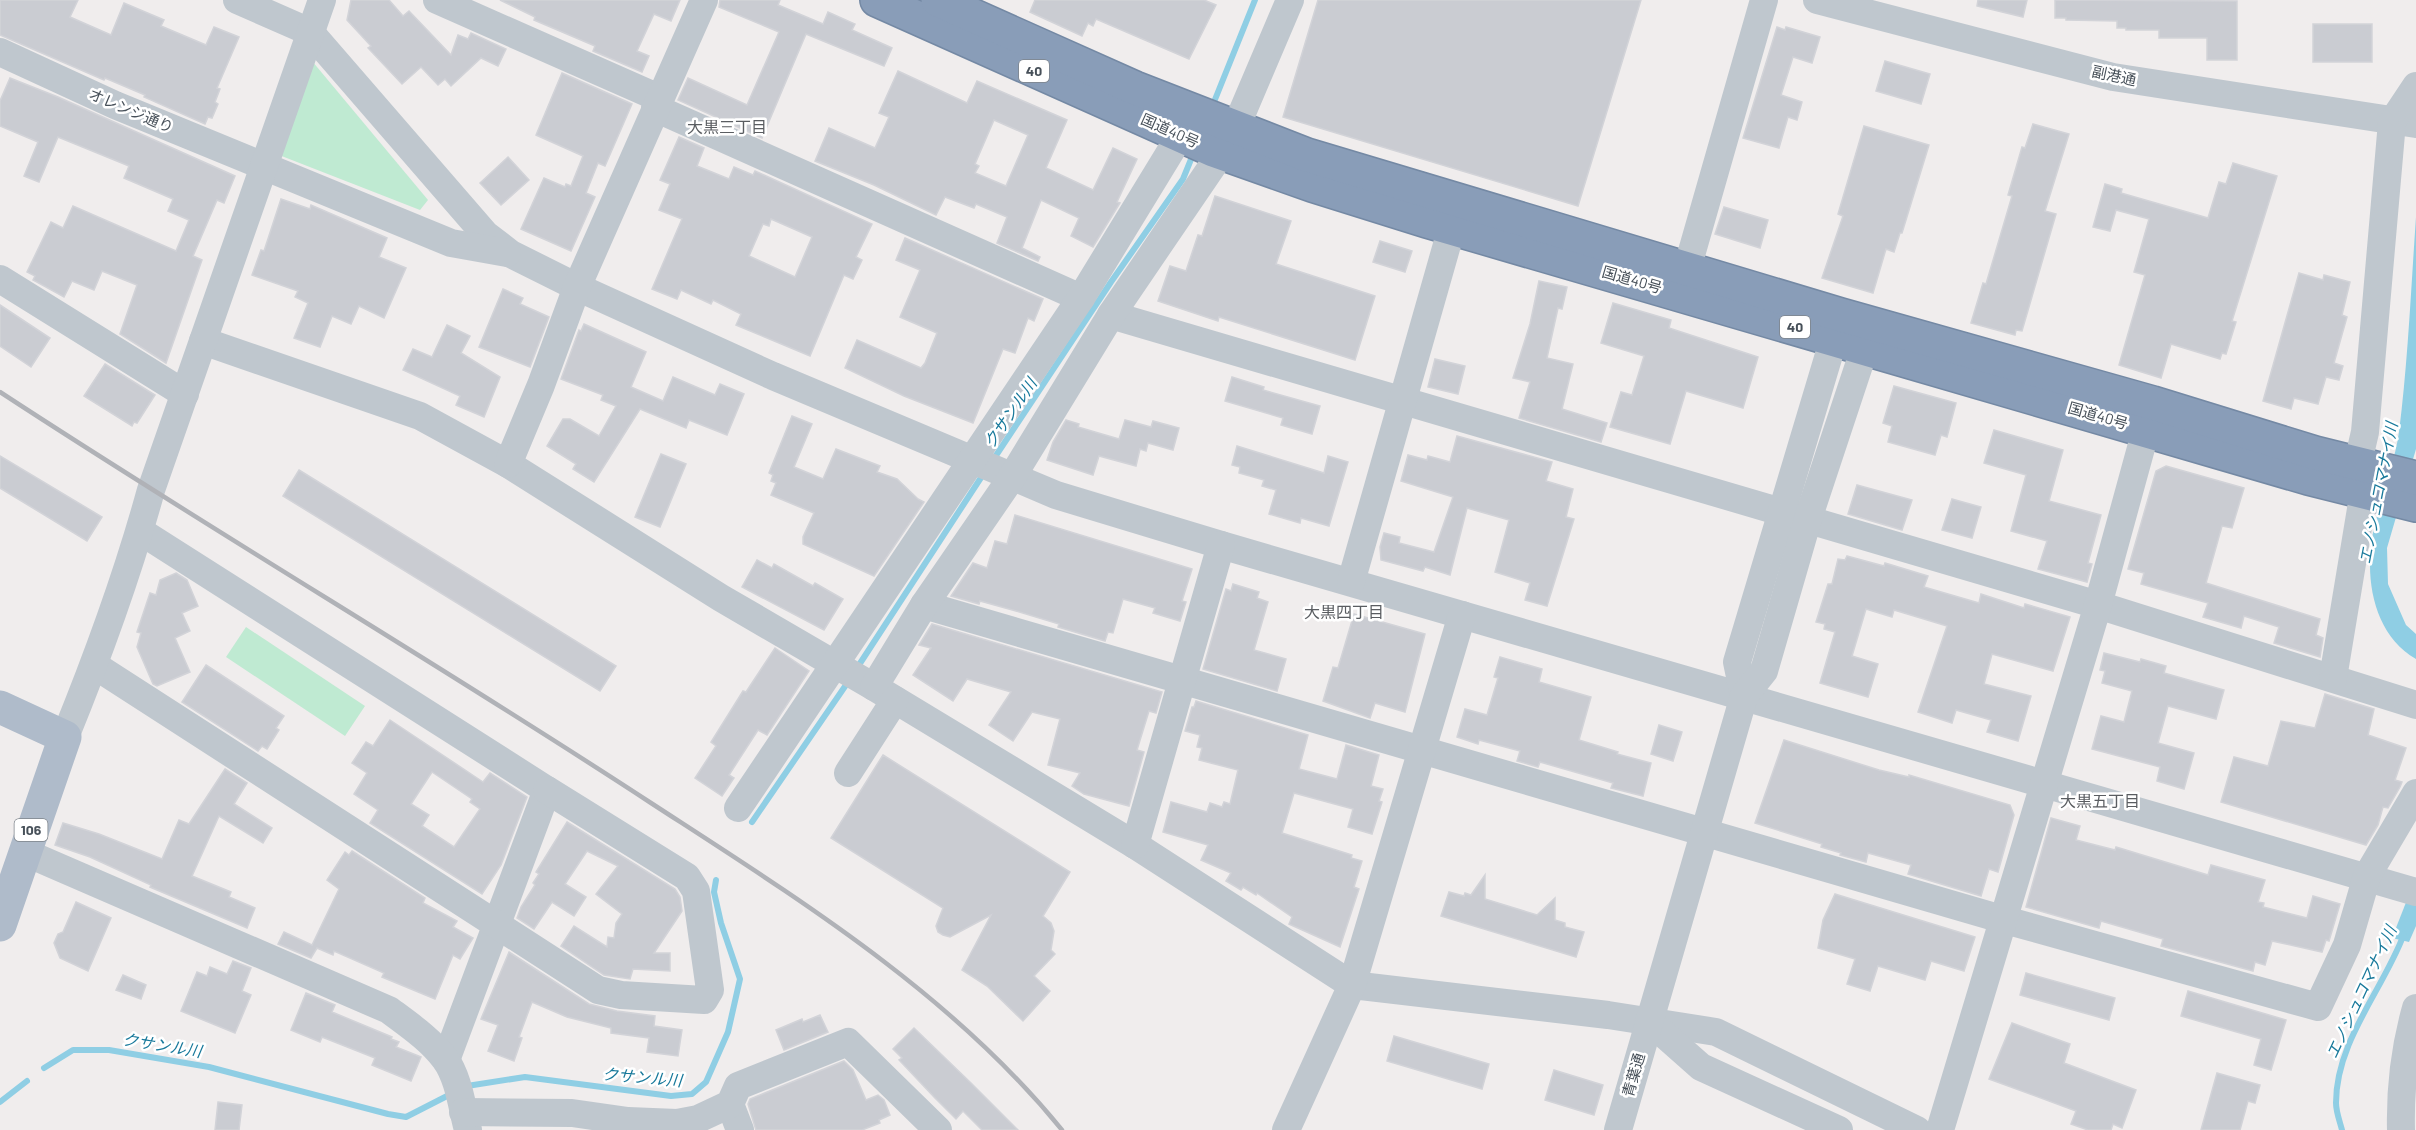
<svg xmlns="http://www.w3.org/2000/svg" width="2416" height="1130" font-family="Barlow,'Noto Sans JP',sans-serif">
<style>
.green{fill:#bfead2}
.water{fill:#8fcee4}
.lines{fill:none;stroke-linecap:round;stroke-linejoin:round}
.stream{stroke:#8fcee4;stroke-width:6}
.building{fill:#caccd2;stroke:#d2d3d8;stroke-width:1.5;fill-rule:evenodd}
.highway-casing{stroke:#7489a4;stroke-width:36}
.minor{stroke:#bfc7ce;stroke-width:28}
.major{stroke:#afbbca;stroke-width:33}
.highway{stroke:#899db8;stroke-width:33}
.rail{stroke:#b0b2b7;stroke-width:4.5}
.labels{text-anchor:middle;stroke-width:5;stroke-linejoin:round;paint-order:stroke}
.shield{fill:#fff;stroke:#7e848b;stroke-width:1.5}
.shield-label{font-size:14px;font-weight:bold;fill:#475059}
.street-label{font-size:15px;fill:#475059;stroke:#fff}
.neighbourhood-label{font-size:16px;fill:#5a5d61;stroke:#fff}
.water-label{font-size:16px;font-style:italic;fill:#18799b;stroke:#fff}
</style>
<rect width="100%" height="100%" fill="#f0eded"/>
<g class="green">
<path d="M312,61l116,139 -8,10 -141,-55z"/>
<path d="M246,627l119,79 -20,30 -119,-79z"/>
</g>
<g class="water">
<path d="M2416,217v232l-29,99 1,36 18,41 10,9v25c-33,-19 -46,-57 -46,-94 -1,-44 23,-90 29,-133 9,-71 12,-144 17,-215z"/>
<path d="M2416,877v49l-7,16 -17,-4z"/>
</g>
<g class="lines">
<g class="stream">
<path d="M1212,107l43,-107"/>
<path d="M993,460l118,-178 72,-103 11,-27"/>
<path d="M857,668l127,-195"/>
<path d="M752,822l96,-140"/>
<path d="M44,1068l29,-18h36l100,17 179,47 18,3 43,-22"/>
<path d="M467,1086l58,-9 146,19 21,-2 14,-12 22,-50 12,-53 -19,-56 -7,-31 2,-12"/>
<path d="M0,1102l27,-21"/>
<path d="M2342,1130c-2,-8 -6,-18 -6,-27 0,-62 47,-113 68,-169"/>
</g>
</g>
<g class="building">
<path d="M0,0h78l-8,17 41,18 13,-32 40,17 -3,6 45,19 8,-18 25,10 -22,51 3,1 -5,13 3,2 -6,14 -4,-1 -3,7 -61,-27 1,-2 -40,-17 -1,2 -104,-45z"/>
<path d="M351,0h38l14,16 6,-5 42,44 7,-20 10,4 3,-6 35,16 -8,17 -17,-8 -30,28 -6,-7 -7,6 -17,-18 -19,17 -34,-36 3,-2 -24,-26z"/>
<path d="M500,0h180l-9,21 -17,-7 -17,37 12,5 -7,16 -49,-21 2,-5 -61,-26 1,-3z"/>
<path d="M720,0h60l-2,5 45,19 5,-12 27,12 -3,6 40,18 -8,18 -78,-32 -44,104 -84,-38 10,-22 59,27 32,-73 -60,-25z"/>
<path d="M1035,0h169l12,5 -27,54 -93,-40 -3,7 -5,-3 -6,13 -52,-24z"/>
<path d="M1318,0h323l-63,206 -295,-89z"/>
<path d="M1978,0h49l-4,17 -46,-11z"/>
<path d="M2055,0l182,1v59h-30v-22h-48v-8h-33v-2h-9v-7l-51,-1v-2h-11z"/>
<rect x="2313" y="24" width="59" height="38"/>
<path d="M1777,27l8,3 1,-3 34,10 -8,26 -19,-6 -12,38 21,7 -5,18 -9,-3 -9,31 -36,-10z"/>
<path d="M1885,61l45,13 -9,30 -45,-13z"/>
<path d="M898,71l69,32 10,-22 90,39 -21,48 47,22 20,-42 24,11 -20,43 3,1 -27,44 -22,-11 8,-18 -38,-18 -19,48 18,9 -2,4 -41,-18 10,-26 -31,-13 -2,4 -29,-11 -9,18 -62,-30 -59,-24 14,-33 46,20 14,-31 -10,-4zM994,120l34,15 -22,51 -31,-13 4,-7 -4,-2z"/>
<path d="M562,73l70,31 -27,62 -7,-3 -12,30 9,4 -24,54 -50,-22 23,-51 21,9 1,-3 5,2 12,-30 -47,-21z"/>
<path d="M10,78l48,19 177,79 -11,27 -7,-3 -24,56 9,4 -36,103 -46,-29 17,-49 -35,-14 -8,19 -22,-9 -8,16 -31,-17 2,-4 -8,-4 24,-50 12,6 10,-22 103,45 13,-31 -21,-9 5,-12 -49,-21 5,-12 -71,-29 -19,45 -15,-6 14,-34 -38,-16v-25z"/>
<path d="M2033,124l36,10 -24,77 11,3 -34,117 -6,-1 -1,5 -44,-12 12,-40 3,1 26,-88 -4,-1 14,-48 3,1z"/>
<path d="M1864,126l65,19 -27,88h-2l-6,19 -8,-3 -13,44 -51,-15 21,-62 -5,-2z"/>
<path d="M679,137l25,11 -7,18 32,13 5,-12 19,8 2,-4 117,53 -16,33 6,3 -9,19 -9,-4 -34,81 -74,-31 5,-11 -28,-14 -2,4 -30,-14 -4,9 -25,-10 30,-70 -23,-9 11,-26 -10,-4zM771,219l41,18 -17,40 -46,-21 14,-32 6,2z"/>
<path d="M508,157l21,23 -28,25 -21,-22z"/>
<path d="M2233,163l44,13 -45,145 4,1 -10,32 -4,-1 -2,6 -49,-15 -10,34 -42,-13 26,-90 -11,-3 15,-53 -33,-9 -6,21 -17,-4 12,-43 17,5 -1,4 87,25 11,-36 7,2z"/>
<path d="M1215,196l76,25 -15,43 99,32 -20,64 -136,-43 -1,4 -60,-20 12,-35 16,5 12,-36 4,1z"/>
<path d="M281,199l29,10 1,-4 76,33 -8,19 27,11 -22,50 -25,-12 -8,18 -19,-8 -12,31 -26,-9 14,-35 -13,-6 3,-6 -46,-16 9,-25 3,1z"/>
<path d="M1724,207l44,13 -8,28 -45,-14z"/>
<path d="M905,238l138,61 -9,22 -6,-3 -13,35 -12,-4 -30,74 -69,-27 -59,-28 12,-28 64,28 4,-5 12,-30 -37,-16 20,-47 -24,-10z"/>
<path d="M1380,241l32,10 -7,21 -32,-10z"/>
<path d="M2299,273l24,7 1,-5 26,7 -8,33 5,2 -13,46 9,3 -4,14 -13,-3 -8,27 -24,-6 -3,11 -28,-8z"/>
<path d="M1539,281l28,6 -5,22 -4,-1 -11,50 26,6 -11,45 45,14 -6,19 -82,-24 11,-36 -17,-4 17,-54z"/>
<path d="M503,289l20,9 -3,6 29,13 -19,50 -51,-20z"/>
<path d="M1613,303l58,17 -2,8 89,29 -15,51 -57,-17 -16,53 -60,-17 11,-35 11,3 12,-39 -43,-13z"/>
<path d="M0,305l50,33 -19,29 -31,-21z"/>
<path d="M584,324l62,28 -15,35 32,14 10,-24 42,18 5,-11 24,10 -17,41 -38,-15 -3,8 -46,-19 -46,73 -21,-13 3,-5 -29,-18 16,-27h7l29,17 17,-30 -15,-6 2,-5 -42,-16 18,-49 2,1z"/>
<path d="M447,325l23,11 -9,17 39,24 -16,40 -28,-12 4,-9 -57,-26 10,-21 19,8z"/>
<path d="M1435,359l30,7 -7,28 -30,-7z"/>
<path d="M105,364l50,31 -18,28 -3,-1 -2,4 -48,-30z"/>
<path d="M1232,377l32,10 -1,3 57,16 -8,28 -31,-9 2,-7 -58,-17z"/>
<path d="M1894,386l62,17 -9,34 -6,-2 -6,20 -47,-13 4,-16 -9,-3z"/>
<path d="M792,416l20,8 -18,43 29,12 13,-30 44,17 -3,6 20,7 21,20 6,3 -50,74 -71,-32v-7l11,-24 -43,-18 5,-12 -5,-2 2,-6 -4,-2z"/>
<path d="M1066,420l13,4 -1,3 41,12 6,-19 26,7 2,-6 26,7 -6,22 -25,-7 -2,8 -6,-2 -4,17 -37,-10 -6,19 -46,-15 6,-18z"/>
<path d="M1994,430l69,20 -14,51 52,14 -13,48 4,1 -5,18 -49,-13 9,-28 -36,-10 15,-56 -42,-12z"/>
<path d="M1457,436l95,26 -6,19 27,8 -7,28 8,2 -27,87 -22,-6 5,-17 -35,-11 14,-52 -42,-12 -17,67 -25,-8 -2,4 -42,-11 -1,-13 4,-14 16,4 -1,6 35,9 19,-55 -52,-16 7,-26 19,5 1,-4 22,6z"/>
<path d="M1237,446l87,27 4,-17 20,6 -19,64 -28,-8 -1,5 -31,-9 7,-24 -14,-4 2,-6 -25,-7 1,-6 -8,-2z"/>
<path d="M661,454l25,10 -26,63 -25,-10z"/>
<path d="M0,456l102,61 -15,24 -87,-53z"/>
<path d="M2166,466l78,22 -12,40 -10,-2 -16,57 114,36 -4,16 7,3 -3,19 -46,-14 5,-16 -35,-11 -3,12 -38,-11 5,-14 -67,-19 3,-11 -16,-4 28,-98z"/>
<path d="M299,470l317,196 -16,25 -317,-195z"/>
<path d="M1857,485l55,15 -10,30 -54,-16z"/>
<path d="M1952,499l29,8 -9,31 -30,-8z"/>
<path d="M1015,515l177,54 -10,32 4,1 -6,19 -27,-8 2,-5 -32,-9 -10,34 -5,-1 -3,9 -47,-14 1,-3 -43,-13 -36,-10 -1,3 -28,-8 22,-33 14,5 8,-27 12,3z"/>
<path d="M1847,556l37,10 1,-3 43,13 -4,11 55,16 2,-9 43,14 1,-4 45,13 -17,54 -61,-17 -8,30 47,12 -13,45 -31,-9 4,-12 -35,-10 -4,13 -34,-11 29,-86 -53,-16 -2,7 -26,-8 -14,47 26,8 -10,33 -48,-14 15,-51 -11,-3 1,-5 -9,-2 12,-38h4l6,-25 7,1z"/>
<path d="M757,560l15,8 2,-4 39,22 2,-3 28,16 -19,31 -82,-43z"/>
<path d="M176,573l11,7 11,26 -16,7 8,18 -15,7 15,34 -33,14 -4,-2 -16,-37 4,-14 -4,-1 13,-39 6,2 4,-15z"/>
<path d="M1233,584l26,8 -2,6 11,4 -14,48 32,9 -9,32 -74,-22 23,-80 5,2z"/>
<path d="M1354,614l71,20 -20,78 -30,-9 -5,15 -47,-17 10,-34 5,1z"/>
<path d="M932,624l230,68 -6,21 -7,-2 -12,39 7,2 -15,54 -45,-12 -12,-8 8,-13 -32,-8 12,-46 -28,-7 -19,29 -24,-16 22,-33 -44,-13 -14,22 -40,-26 18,-27 -12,-3z"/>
<path d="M775,648l34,23 -42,64 -9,-5 -29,45 5,3 -12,18 -27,-18 21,-32 -5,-4 32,-51 3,1z"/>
<path d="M2104,653l36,9 1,-3 25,7 -2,7 60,17 -8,29 -48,-13 -10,37 36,10 -10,36 -27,-8 3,-14 -68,-18 9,-33 23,6 8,-31 -30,-8 3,-12 -5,-1z"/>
<path d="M1500,657l42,12 -3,13 52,15 -12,43 39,12 -1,2 34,9 -8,33 -32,-8 2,-5 -73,-21 -2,5 -21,-6 3,-10 -41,-11 -1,4 -21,-7 8,-28 22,6 11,-37 -4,-1z"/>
<path d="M206,665l78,51 -8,12 3,2 -12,19 -5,-3 -4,5 -76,-49z"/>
<path d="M2325,694l49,15 -6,26 38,13 -11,32 7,2 -2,5 -12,21 -5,-1 -5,18 -12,20 -145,-43 13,-45 34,9 13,-45 34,7z"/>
<path d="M1196,701l112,34 -9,34 38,10 9,-34 33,10 -8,31 12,3 -4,12 3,1 -10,32 -24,-7 5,-18 -59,-16 -12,40 70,22 -1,3 11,3 -8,26 5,2 -19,58 -51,-23 3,-7 -35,-24 -1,2 -13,-8 -2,3 -15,-9 5,-8 -30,-13 7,-15 -45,-13 8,-30 36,10 3,-9 12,4 2,-5 6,2 8,-34 -39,-10 3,-12 -5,-1 3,-12 -15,-4 7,-24h2z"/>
<path d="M390,720l93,62 7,-9 37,24 -26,68 -19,29 -112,-71 8,-13 -24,-16 13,-21 -15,-10 14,-21 7,4zM432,772l40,27 -2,3 10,7 -26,38 -32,-21 7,-11 -18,-11z"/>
<path d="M1659,725l23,7 -9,29 -22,-7z"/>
<path d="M1784,740l95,30 30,7v-2l101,30 4,10 -16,57 -9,-3 -8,27 -73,-22 3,-9 -43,-12 -2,9 -26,-7 1,-2 -20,-6 1,-3 -67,-21z"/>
<path d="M883,755l187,117 -27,44 8,7 3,8 -3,19 4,4 -21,22 16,15 -27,30 -36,-35 -25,-16 29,-55 -41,22 -7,-2 -5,-3 -2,-6 7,-18 -112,-70z"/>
<path d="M225,769l22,14 -13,21 38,24 -9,15 -44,-27 -27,60 39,16 -2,5 26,11 -8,20 -97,-41 1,-2 -61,-28 -35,-12 8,-22 36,11 63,25 17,-39 10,4z"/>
<path d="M2051,818l29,8 -4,14 39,10 1,-3 92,28 3,-10 54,15 -7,22 6,1 -1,4 44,11 6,-22 27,8 -11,37 -3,-1 -4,12 -50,-11 -7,24 -10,-3 -2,9 -92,-25 2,-7 -62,-18 -2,7 -73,-21z"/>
<path d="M567,822l108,67 5,8 2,14 -28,42h16v18l-37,-2 -3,10 -26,-4 -43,-29 13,-20 33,21 1,-10 6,1 2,-15 6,-9 -26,-20 22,-28 -31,-15 -22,33 21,13 -12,19 -22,-14 -18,27 -17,-11 4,-11 14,-22 -2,-2 6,-9 -3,-2z"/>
<path d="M352,851l73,47 -2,5 34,18 -4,6 20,11 -13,21 -7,-4 -18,44 -53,-22 2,-4 -50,-22 -1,4 -16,-7 -6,10 -33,-14 6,-12 28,13 27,-56 -12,-9 18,-28 4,3z"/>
<path d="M1485,875v24l52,16 18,-17v22l10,3v4l19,5 -8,25 -135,-41 8,-24 15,4 1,-3 6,2z"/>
<path d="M1835,894l140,43 -11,34 -33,-10 -6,19 -47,-14 -8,25 -23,-7 8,-25 -37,-11 5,-28z"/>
<path d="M76,902l35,16 -23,53 -28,-13 -6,-15 4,-9 5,-2z"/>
<path d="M509,952l80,52 28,7 38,5 -1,10 28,4 -4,26 -31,-4 2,-14 -38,-5v-5l-44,-11 -35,-15 -13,35 3,1 -8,23 -26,-10 10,-26 -17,-6z"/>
<path d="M233,961l18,7 -9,23 9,4 -16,38 -54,-22 16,-39 10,4 3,-9 17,7z"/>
<path d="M2026,973l89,25 -6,22 -89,-25z"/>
<path d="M123,975l23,10 -5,14 -25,-9z"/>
<path d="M2188,991l98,29 -15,50 -17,-5 7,-26 -80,-23z"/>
<path d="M306,993l29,12 -3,7 60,25 -1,2 8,3 -3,5 25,10 -10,24 -39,-16 3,-7 -53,-21 -2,5 -29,-12z"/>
<path d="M820,1015l8,17 -44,18 -8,-20 26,-11 1,3z"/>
<path d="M2012,1023l58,21 -6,19 72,27 -14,38 -9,-4 -2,6h-23l-17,-6 5,-13 -87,-32z"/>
<path d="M914,1028l57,55 47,47h-36l-19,-19 -7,8 -22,-22 -35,-37 3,-2 -9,-9z"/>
<path d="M1394,1036l95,28 -7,25 -95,-28z"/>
<path d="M844,1061l9,9 13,30 12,-5 6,5 6,15 -11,5 1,3 -18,7h-106l-8,-26 2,-5z"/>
<path d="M1554,1070l49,15 -9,30 -49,-15z"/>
<path d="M2217,1073l43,12 -5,18 -7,-2 -8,29h-39z"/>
<path d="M218,1102l24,3 -3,25h-24z"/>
</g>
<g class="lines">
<g class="highway-casing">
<g id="highway">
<path d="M877,0l336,150 99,35 115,36 881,257 108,27"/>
<path d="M938,0l197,88 172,67 534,160 312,88 162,50 101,25"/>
</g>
</g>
<g class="minor">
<path d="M237,0l73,32 175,202 26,20 66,33 196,89 283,119 165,50 1195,347"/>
<path d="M437,0l222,98"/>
<path d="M1817,0l296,77 303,47"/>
<path d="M0,52l115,53 336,138 56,10"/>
<path d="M655,108l426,190"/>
<path d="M1687,269l77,-269"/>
<path d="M0,279l185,115"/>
<path d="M1111,315l987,290 318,100"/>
<path d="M203,341l217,75 88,48 213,134 153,89 261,158 217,140 256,30 108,17 201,98"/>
<path d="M508,464l33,-79 36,-98 127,-287"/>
<path d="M2353,484l12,-52 27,-310 24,-36"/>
<path d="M140,531l407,259 -101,270"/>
<path d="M1351,582l107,-376"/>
<path d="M924,605l1081,315 313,87 29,-62 20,-69 49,-83"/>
<path d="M94,665l504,325 23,5 83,5 6,-10 -14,-99 -9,-14 -140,-87"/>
<path d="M2333,678l31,-187"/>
<path d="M874,687l50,-82 88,-128 99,-162 111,-163 14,-25 54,-127"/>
<path d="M1744,696l-7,-34 103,-344"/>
<path d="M65,737c33,-81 63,-163 86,-247l171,-490"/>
<path d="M848,773l47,-73"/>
<path d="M738,808l343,-510 110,-180"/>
<path d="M1135,845l86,-300"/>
<path d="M24,852l365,158c20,15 41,29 56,49 14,19 17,49 23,71"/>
<path d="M1649,1021l52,46 138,63"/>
<path d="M730,1104l10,26"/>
<path d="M463,1112l109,1 56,8 49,2 21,-4 32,-15 8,-18 110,-44 90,88"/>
<path d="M1286,1130l66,-145 110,-370"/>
<path d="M1618,1130l126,-434 20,-25 44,-152 63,-190"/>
<path d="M1940,1130l158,-525 54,-197"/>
<path d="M2401,1130c-1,-41 4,-83 15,-122"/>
</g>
<path class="major" d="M0,707l65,30 -65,188"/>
<use href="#highway" class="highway"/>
<path class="rail" d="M0,392c215,141 436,270 651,411 146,95 300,190 411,327"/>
</g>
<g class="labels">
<g class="shield">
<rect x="1019" y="60" width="30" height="22" rx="4.5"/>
<rect x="1780" y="316" width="30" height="22" rx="4.5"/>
<rect x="14.5" y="819" width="33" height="22" rx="4.5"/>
</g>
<g class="shield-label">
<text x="1034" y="76">40</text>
<text x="1795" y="332">40</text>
<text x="31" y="835">106</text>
</g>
<g class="street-label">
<text transform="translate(2114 76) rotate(12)" y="5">副港通</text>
<text transform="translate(131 111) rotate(23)" y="5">オレンジ通り</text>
<text transform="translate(1170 131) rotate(24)" y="5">国道40号</text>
<text transform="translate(1632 280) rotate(16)" y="5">国道40号</text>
<text transform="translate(2098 416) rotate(16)" y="5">国道40号</text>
<text transform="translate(1634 1075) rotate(-74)" y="5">青葉通</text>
</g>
<g class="neighbourhood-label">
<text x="727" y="133">大黒三丁目</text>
<text x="1344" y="618">大黒四丁目</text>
<text x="2100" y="807">大黒五丁目</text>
</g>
<g class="water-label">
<text transform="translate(1010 413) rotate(-56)" y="6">クサンル川</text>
<text transform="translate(2378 493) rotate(-79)" y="6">エノシュコマナイ川</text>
<text transform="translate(2361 992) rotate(-65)" y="6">エノシュコマナイ川</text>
<text transform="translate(162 1045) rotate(9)" y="6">クサンル川</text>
<text transform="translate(642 1077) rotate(5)" y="6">クサンル川</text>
</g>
</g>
</svg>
